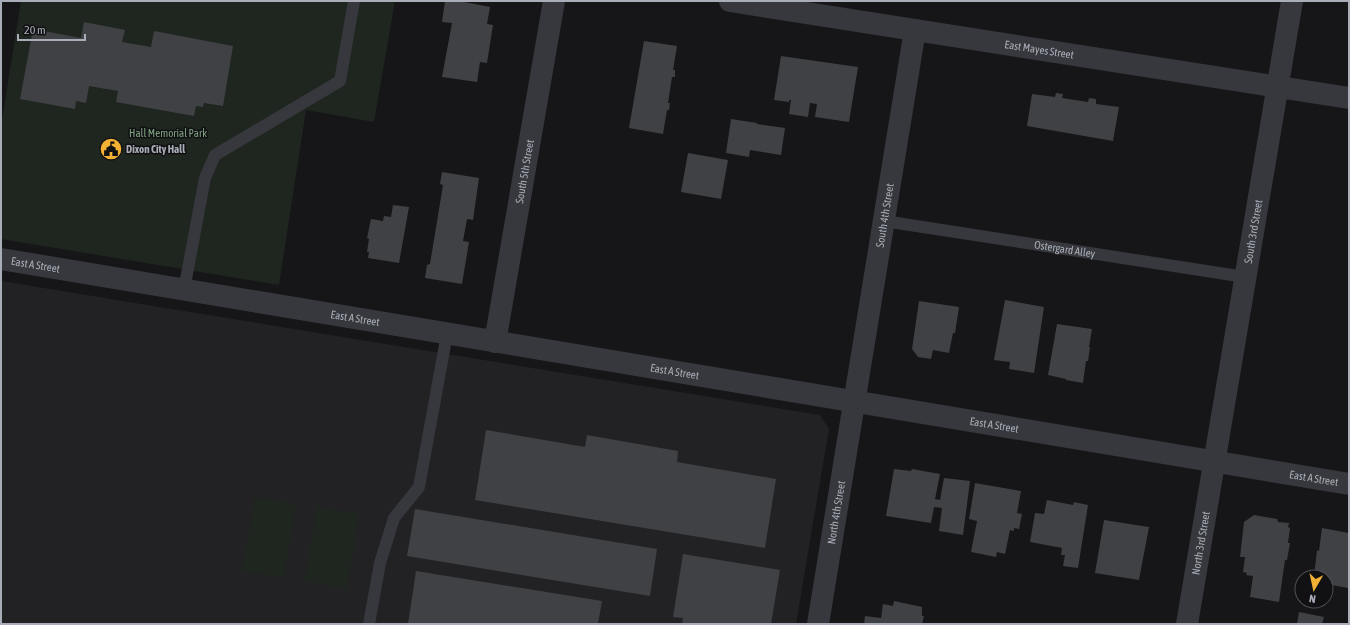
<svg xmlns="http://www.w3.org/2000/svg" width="1350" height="625" font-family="'Asap Condensed',sans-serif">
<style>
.built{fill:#222225}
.green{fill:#1e261f}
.building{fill:#404145}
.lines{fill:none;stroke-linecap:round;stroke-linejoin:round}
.lane{stroke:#37383d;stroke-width:12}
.street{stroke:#37383d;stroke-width:22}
.labels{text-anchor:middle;stroke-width:3;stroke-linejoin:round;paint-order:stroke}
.street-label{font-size:11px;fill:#a8adb8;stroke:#111113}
.park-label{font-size:11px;fill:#7fa381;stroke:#111113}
.poi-label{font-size:11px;font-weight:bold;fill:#a8adb8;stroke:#111113;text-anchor:start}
</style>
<rect width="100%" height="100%" fill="#161618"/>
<path class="built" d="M1,281l819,134 9,14 -33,195h-795z"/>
<g class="green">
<path d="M21,1h374l-21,121 -68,-12 -27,175 -278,-46v-113z"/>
<path d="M255,497l41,7 -12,74 -42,-7z"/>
<path d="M317,507l42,7 -12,74 -42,-7z"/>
</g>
<g class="building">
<path d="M445,1h14l31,6 -3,17 6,1 -6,38 -7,-1 -3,20 -35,-5 10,-54 -10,-1z"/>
<path d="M84,22l41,8 -3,12 29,5 3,-16 79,15 -10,60 -19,-3 -1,4 -7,-1 -2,10 -78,-14 2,-11 -29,-5 -3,17 -10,-2 -1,8 -55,-10 13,-70 48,9z"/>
<path d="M644,41l33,5 -4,24h2v7h-3l-4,26h2l-1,7h-2l-4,24 -34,-6z"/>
<path d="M781,56l77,11 -9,55 -34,-5 2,-13 -7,-1 -2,14 -19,-3 2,-14h-2v2l-15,-2z"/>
<path d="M1056,93l7,1 -1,4 26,4 1,-4 7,1v5l23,3 -6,34 -86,-15 5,-32 23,3z"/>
<path d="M731,119l26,4v1l28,4 -4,27 -31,-5 -1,7 -23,-4z"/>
<path d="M688,153l40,7 -7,39 -40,-7z"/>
<path d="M442,172l37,6 -6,42 -6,-1 -4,22 6,1 -7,42 -37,-6 2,-13 3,-1 13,-79 -3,-1z"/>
<path d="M393,205l16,2 -10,56 -31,-5 1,-6h-2l2,-13 -2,-1 4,-19 12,2 1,-5 7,1z"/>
<path d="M1005,300l39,7 -10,66 -25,-4 1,-7 -16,-2z"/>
<path d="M919,301l40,6 -4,26h-2l-4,20 -16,-3 -2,9 -13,-2 -6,-8z"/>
<path d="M1057,324l35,5 -3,18h1l-2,14h-2l-3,22 -17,-3v-1l-18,-4z"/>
<path d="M486,430l99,17 2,-12 91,16 -1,11 99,17 -11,69 -290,-48z"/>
<path d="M894,469l17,2 1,-2 28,5 -5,25 5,1 4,-22 26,3 -7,54 -24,-4 3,-23 -8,-1 -3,16 -45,-7z"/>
<path d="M975,483l46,8 -4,22 5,1 -3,15 -5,-1v3l-4,-1 -5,24 -8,-2 -1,5 -25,-5 6,-31 -8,-2z"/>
<path d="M1047,500l26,5 1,-3 14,3 -10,63 -15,-2 2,-11h-4l1,-7 -32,-6 5,-29 9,1z"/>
<path d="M415,509l242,40 -7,47 -243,-40z"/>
<path d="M1254,515l23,4 1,3 11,1 -1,4 2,1 -2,15h2l-3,17h-2l-6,42 -29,-5 3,-21 -7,-1 1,-2 -4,-1 2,-15h-5l4,-35z"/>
<path d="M1104,520l45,7 -10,53 -44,-7z"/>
<path d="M1322,528l27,5 -1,55 -22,-4v-7h-12l3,-27 2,1z"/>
<path d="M683,554l97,16 -9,54h-89l1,-6 -10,-1z"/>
<path d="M416,571l186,30 -4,23h-190z"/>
<path d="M894,601l28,6v9h2l-2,8h-58l1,-8 16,2 2,-14 10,2z"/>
<path d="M1299,612l25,5 -2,7h-25z"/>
</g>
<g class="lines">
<g class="lane">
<path id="s1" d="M884,221l361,56"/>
<path d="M184,290l21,-112 10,-23 125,-74 14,-80"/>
<path d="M369,624l11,-61 14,-45 25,-31 28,-153"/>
</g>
<g class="street">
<path id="s2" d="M730,1l619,97"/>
<path id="s3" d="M1,259l1348,225"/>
<path id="s4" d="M495,342l59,-341"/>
<path id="s5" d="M818,624l97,-594"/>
<path id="s6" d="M1187,624l105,-623"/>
</g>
</g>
<defs>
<g id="civic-disc" transform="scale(1.15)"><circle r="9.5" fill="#f2b134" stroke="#111113"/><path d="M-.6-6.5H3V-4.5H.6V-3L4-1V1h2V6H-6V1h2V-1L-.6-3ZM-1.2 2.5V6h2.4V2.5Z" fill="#111"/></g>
</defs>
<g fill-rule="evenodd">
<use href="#civic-disc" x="111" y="149"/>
</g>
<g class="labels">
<g class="street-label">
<text dy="4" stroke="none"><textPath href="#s2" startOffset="313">East Mayes Street</textPath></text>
<text dy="4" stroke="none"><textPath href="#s4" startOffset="173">South 5th Street</textPath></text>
<text dy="4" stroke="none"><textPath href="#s5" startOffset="414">South 4th Street</textPath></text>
<text dy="4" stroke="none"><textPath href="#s6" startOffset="398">South 3rd Street</textPath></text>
<text dy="4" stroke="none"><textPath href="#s1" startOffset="183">Ostergard Alley</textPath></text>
<text dy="4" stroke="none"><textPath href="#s3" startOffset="35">East A Street</textPath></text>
<text dy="4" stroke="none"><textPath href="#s3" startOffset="359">East A Street</textPath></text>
<text dy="4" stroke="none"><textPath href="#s3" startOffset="683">East A Street</textPath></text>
<text dy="4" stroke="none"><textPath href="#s3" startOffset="1007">East A Street</textPath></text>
<text dy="4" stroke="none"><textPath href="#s3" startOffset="1331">East A Street</textPath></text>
<text dy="4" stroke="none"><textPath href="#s5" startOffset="113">North 4th Street</textPath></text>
<text dy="4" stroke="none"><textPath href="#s6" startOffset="82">North 3rd Street</textPath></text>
</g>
<g class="park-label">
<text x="168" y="137">Hall Memorial Park</text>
</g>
<g class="poi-label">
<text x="126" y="153">Dixon City Hall</text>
</g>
</g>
<rect width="1350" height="625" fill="none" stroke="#a8adb8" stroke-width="4"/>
<g transform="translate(1314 589) rotate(189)"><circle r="19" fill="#111113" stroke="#4d4f55"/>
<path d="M0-3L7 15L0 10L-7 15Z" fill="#f2b134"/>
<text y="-6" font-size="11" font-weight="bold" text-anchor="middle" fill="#a8adb8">N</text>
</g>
<path d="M18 34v6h67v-6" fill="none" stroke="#a8adb8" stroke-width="2"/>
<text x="24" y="34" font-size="12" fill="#a8adb8" stroke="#111113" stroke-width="3" paint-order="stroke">20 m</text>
</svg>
